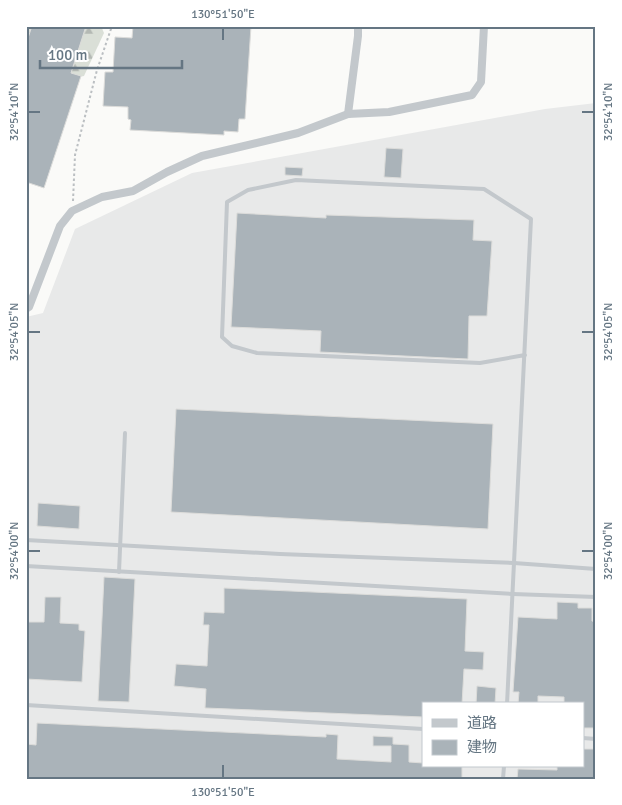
<svg xmlns="http://www.w3.org/2000/svg" width="622" height="805" font-family="Signika,'Noto Sans JP',sans-serif">
<style>
.built{fill:#e8e9e9;fill-rule:evenodd}
.forest{fill:url(#forest-firs)}
.building{fill:#aab3b9;stroke:#dcdcda}
.lines{fill:none;stroke-linecap:round;stroke-linejoin:round}
.path{stroke:#bbbfc2;stroke-width:2;stroke-dasharray:2.5 2.5;stroke-linecap:butt}
.service{stroke:#c3c8cc;stroke-width:4}
.minor{stroke:#c3c8cc;stroke-width:8}
.ticks{fill:none;stroke:#657683;stroke-width:2}
.neatline{fill:none;stroke:#657683;stroke-width:2}
.ticks-label{font-size:12px;text-anchor:middle;fill:#657683}
</style>
<defs>
<pattern id="forest-firs" width="22" height="20" patternUnits="userSpaceOnUse" patternTransform="scale(1.25)"><rect width="22" height="20" fill="#dadfd7"/><path d="M5 1l3.5 6h-7zM16 11l3.5 6h-7z" fill="#b4b9b4"/></pattern>
</defs>
<rect width="100%" height="100%" fill="#fafaf8"/>
<path class="built" d="M596,103v676h-570v-462l17,-4 32,-84 117,-56 353,-64zM423,704h160v62h-160z"/>
<path class="forest" d="M26,26h75l3,7 -20,43 -58,11z"/>
<g class="building">
<path d="M32,26h54l-15,47 10,3 -37,112 -18,-6v-138z"/>
<path d="M133,26h118l-6,93h-6l-1,13 -14,-1v4l-94,-5 1,-10 -3,-1v-12l-25,-1 2,-34h8l2,-35 17,1z"/>
<path d="M386,148l17,1 -2,29 -17,-1z"/>
<path d="M285,167l18,1 -1,8 -17,-1z"/>
<path d="M237,213l89,5v-3l148,5 -1,20 19,1 -5,75h-18l-1,43 -148,-7 1,-21 -90,-4z"/>
<path d="M176,409l317,15 -5,105 -317,-17z"/>
<path d="M38,503l42,3 -1,23 -42,-3z"/>
<path d="M104,577l31,2 -6,123 -31,-1z"/>
<path d="M224,588l243,11 -2,52 19,1 -1,18 -19,-1 -2,35h-39v13l-218,-9 1,-19 -32,-3 2,-22 31,2 2,-41h-6l1,-13 20,1z"/>
<path d="M45,597h16l-1,26 19,1v6l6,1 -3,51 -56,-3v-57h18z"/>
<path d="M557,602l21,1v5h14v13l4,1v106h-13v-24h-19v-7l-26,-1v8h-20l1,-12h-6l5,-75 39,2z"/>
<path d="M477,686l19,2 -1,16h-19z"/>
<path d="M37,723l289,14v-3l12,1 -1,24 54,3v-16h-18v-10l20,1v7l16,1v17l14,1v3h39v13h-436v-35l10,1z"/>
<path d="M583,749h13v30h-79l1,-10 39,1v-4h26z"/>
</g>
<g class="lines">
<path class="path" d="M73,201l2,-46 22,-85 15,-44"/>
<g class="service">
<path d="M26,540l254,14 234,9 82,6"/>
<path d="M26,566l487,28 83,3"/>
<path d="M119,572l6,-139"/>
<path d="M507,704l24,-485 -47,-30 -188,-9 -48,10 -21,12 -5,135 10,9 25,7 223,10 45,-8"/>
<path d="M26,705l397,24"/>
<path d="M583,738l13,1"/>
<path d="M503,779l1,-13"/>
</g>
<g class="minor">
<path d="M348,114l10,-78v-10"/>
<path d="M26,309l3,-2 31,-81 12,-15 30,-14 31,-6 34,-19 35,-16 96,-23 50,-19 41,-2 83,-17 9,-13 3,-56"/>
</g>
</g>
<path class="ticks" d="M223,28v12M28,112h12M582,112h12M28,332h12M582,332h12M28,551h12M582,551h12M223,765v13"/>
<rect width="622" height="805" fill="none" stroke="#ffffff" stroke-width="55"/>
<rect x="422" y="702" width="162" height="65" fill="#ffffff" stroke="#c1c8cd"/>
<rect x="432" y="719" width="25" height="8" fill="#c3c8cc" stroke="#c1c8cd"/>
<text x="467" y="728" font-size="15" fill="#657683">道路</text>
<rect x="432" y="740" width="25" height="15" fill="#aab3b9" stroke="#c1c8cd"/>
<text x="467" y="752" font-size="15" fill="#657683">建物</text>
<path d="M40 60v8h142v-8" fill="none" stroke="#657683" stroke-width="2.5"/>
<text x="48" y="60" font-size="15" fill="#657683" stroke="#ffffff" stroke-width="4" paint-order="stroke">100 m</text>
<rect x="28" y="28" width="566" height="750" class="neatline"/>
<g class="ticks-label">
<text x="223" y="18">130°51'50"E</text>
<text transform="translate(14 112) rotate(-90)" y="4">32°54'10"N</text>
<text transform="translate(608 112) rotate(-90)" y="4">32°54'10"N</text>
<text transform="translate(14 332) rotate(-90)" y="4">32°54'05"N</text>
<text transform="translate(608 332) rotate(-90)" y="4">32°54'05"N</text>
<text transform="translate(14 551) rotate(-90)" y="4">32°54'00"N</text>
<text transform="translate(608 551) rotate(-90)" y="4">32°54'00"N</text>
<text x="223" y="796">130°51'50"E</text>
</g>
</svg>
